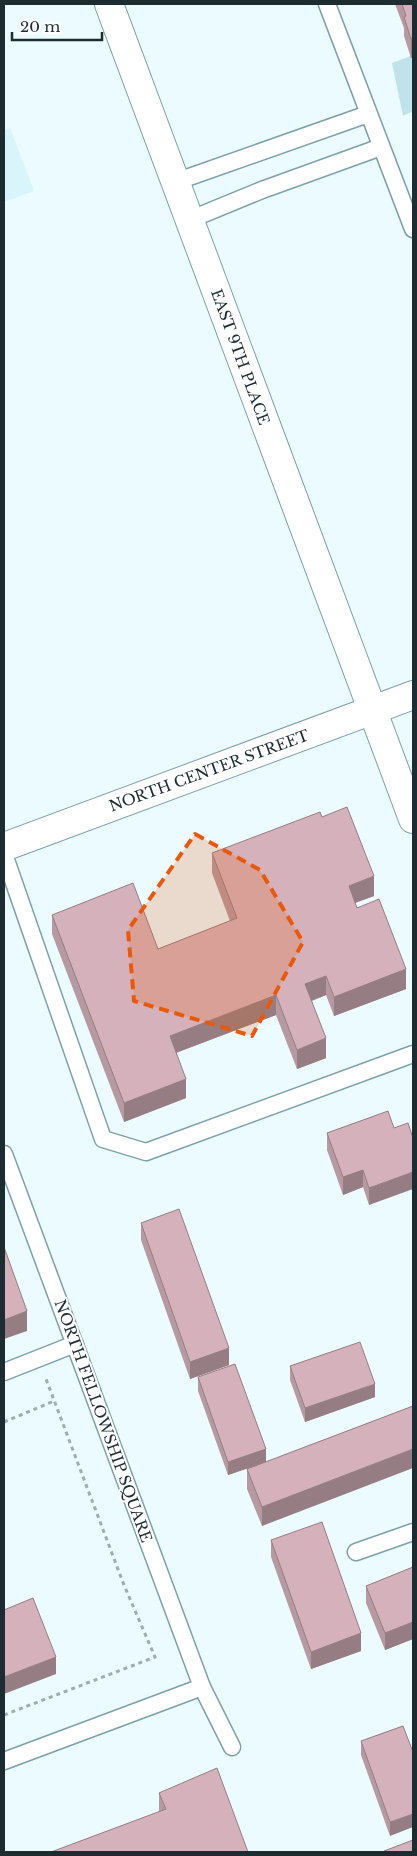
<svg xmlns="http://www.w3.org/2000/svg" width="417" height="1856" font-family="'Libre Baskerville',serif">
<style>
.built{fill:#d8f5fc}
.green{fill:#bfe2eb}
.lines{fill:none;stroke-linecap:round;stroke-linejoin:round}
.service-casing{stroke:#7ca1aa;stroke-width:19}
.minor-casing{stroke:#7ca1aa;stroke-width:30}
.tertiary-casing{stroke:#7ca1aa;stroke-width:30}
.path{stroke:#9eadb1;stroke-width:3;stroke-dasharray:4 4;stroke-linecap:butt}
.service{stroke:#fff;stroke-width:16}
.minor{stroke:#fff;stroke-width:28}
.tertiary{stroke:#fff;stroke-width:28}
.wall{fill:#b799a1}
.shaded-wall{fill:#957d83}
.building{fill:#d5b2bb;stroke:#957d83}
.marked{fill:#e8590c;fill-opacity:0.2;stroke:#e8590c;stroke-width:4;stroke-dasharray:10 6;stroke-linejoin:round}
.labels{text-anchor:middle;stroke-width:4;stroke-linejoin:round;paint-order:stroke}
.street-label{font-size:15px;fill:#1d2c30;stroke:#fff}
</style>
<rect width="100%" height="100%" fill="#ecfbff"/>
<path class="built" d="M10,128l24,63 -30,11v-71z"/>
<path class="green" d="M413,55v56l-10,5 -11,-53z"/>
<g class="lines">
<g class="service-casing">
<g id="service">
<path d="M327,4l86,225"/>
<path d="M175,182l193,-68"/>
<path d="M189,220l73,-30 119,-43"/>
<path d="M4,854l99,285 43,13 267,-98"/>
<path d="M4,1154l198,533 -198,74"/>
<path d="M4,1372l71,-28"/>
<path d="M356,1552l57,-20"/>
<path d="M202,1687l30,60"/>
</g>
</g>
<g class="minor-casing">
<path id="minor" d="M109,4l304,815"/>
</g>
<g class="tertiary-casing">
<path id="tertiary" d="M4,847l409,-152"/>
</g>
<g class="path">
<path d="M4,1422l50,-21"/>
<path d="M4,1715l151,-58 -31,-72 -78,-206"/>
</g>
<use href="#service" class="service"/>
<use href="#minor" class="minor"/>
<use href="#tertiary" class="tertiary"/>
</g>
<g class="wall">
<path d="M395,4h18v54h-2l-7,-22v-8z"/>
<path d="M322,817l52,79 -19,7 2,5 49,81 -72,27 -8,-21 -14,6 14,57 -29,11 -21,-54 -100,38 10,45 -62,24 -72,-188v-19l106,34 72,-28 -18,-48v-20z"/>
<path d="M388,1111l-19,94 -6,-18 -20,8 -16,-45v-17z"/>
<path d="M141,1223l88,142 -39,14 -49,-139z"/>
<path d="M290,1366l85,31 -70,25 -15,-42z"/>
<path d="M198,1377l68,85 -38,13 -30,-84z"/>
<path d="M413,1406l-151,120 -15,-37v-20z"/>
<path d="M271,1540l90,111 -50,18 -40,-112z"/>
<path d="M413,1567v72l-28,11 -19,-47v-17z"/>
<path d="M403,1726l-13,110 -29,-81v-14z"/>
<path d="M159,1793l89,59 -89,-40z"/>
</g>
<g class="shaded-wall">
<path d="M413,38v20h-2v-19z"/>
<path d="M374,876v20l-25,9v-19z"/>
<path d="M406,969v20l-72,27v-19z"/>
<path d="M326,976v19l-21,8v-19z"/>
<path d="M276,995v20l-106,40v-19z"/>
<path d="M326,1038v20l-29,11v-19z"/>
<path d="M186,1079v19l-62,24v-19z"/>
<path d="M363,1170v17l-20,8v-18z"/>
<path d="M413,1172v17l-44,16v-17z"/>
<path d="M27,1311v20l-23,8v-19z"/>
<path d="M229,1348v17l-39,14v-17z"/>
<path d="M375,1384v13l-70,25v-14z"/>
<path d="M266,1449v13l-38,13v-13z"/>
<path d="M413,1449v19l-151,58v-19z"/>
<path d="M413,1622v17l-28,11v-17z"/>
<path d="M361,1633v18l-50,18v-17z"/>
<path d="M56,1657v17l-52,20v-17z"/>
<path d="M413,1814v13l-23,9v-14z"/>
</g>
<g class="building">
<path d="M402,4h11v34l-2,1 -7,-22 2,-1z"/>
<path d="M347,807l27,69 -25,10 8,22 22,-9 27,70 -72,28 -8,-21 -21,8 21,54 -29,12 -21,-55 -106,41 16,43 -62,24 -72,-188 81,-32 25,66 79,-31 -25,-65 108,-41 2,5z"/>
<path d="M388,1111l6,17 14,-5 5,15v34l-44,16 -6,-18 -20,7 -16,-44z"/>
<path d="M179,1209l50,139 -39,14 -49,-139z"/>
<path d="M4,1247l23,64 -23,9z"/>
<path d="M360,1342l15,42 -70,24 -15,-42z"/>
<path d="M235,1364l31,85 -38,13 -30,-85z"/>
<path d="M413,1406v43l-151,58 -15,-38z"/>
<path d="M322,1522l39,111 -50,19 -40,-112z"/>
<path d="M413,1567v55l-28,11 -19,-47z"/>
<path d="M33,1598l23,59 -52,20v-67z"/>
<path d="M403,1726l10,26v62l-23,8 -29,-81z"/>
<path d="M217,1768l31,84h-197l115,-43 -7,-16z"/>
<path d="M413,1840v12h-29v-1z"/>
</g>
<path class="marked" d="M195,834l65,36 43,72 -51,94 -118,-35 -6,-71z"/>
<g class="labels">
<g class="street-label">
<text transform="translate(240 357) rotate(70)" y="5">EAST 9TH PLACE</text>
<text transform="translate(209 771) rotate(-20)" y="5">NORTH CENTER STREET</text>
<text transform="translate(103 1421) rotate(70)" y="5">NORTH FELLOWSHIP SQUARE</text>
</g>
</g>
<rect width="417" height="1856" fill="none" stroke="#1d2c30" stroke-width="10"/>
<path d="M12 32v8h90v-8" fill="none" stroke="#1d2c30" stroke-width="2.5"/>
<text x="20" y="32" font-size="15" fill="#1d2c30" stroke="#ffffff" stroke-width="4" paint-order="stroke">20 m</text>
</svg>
